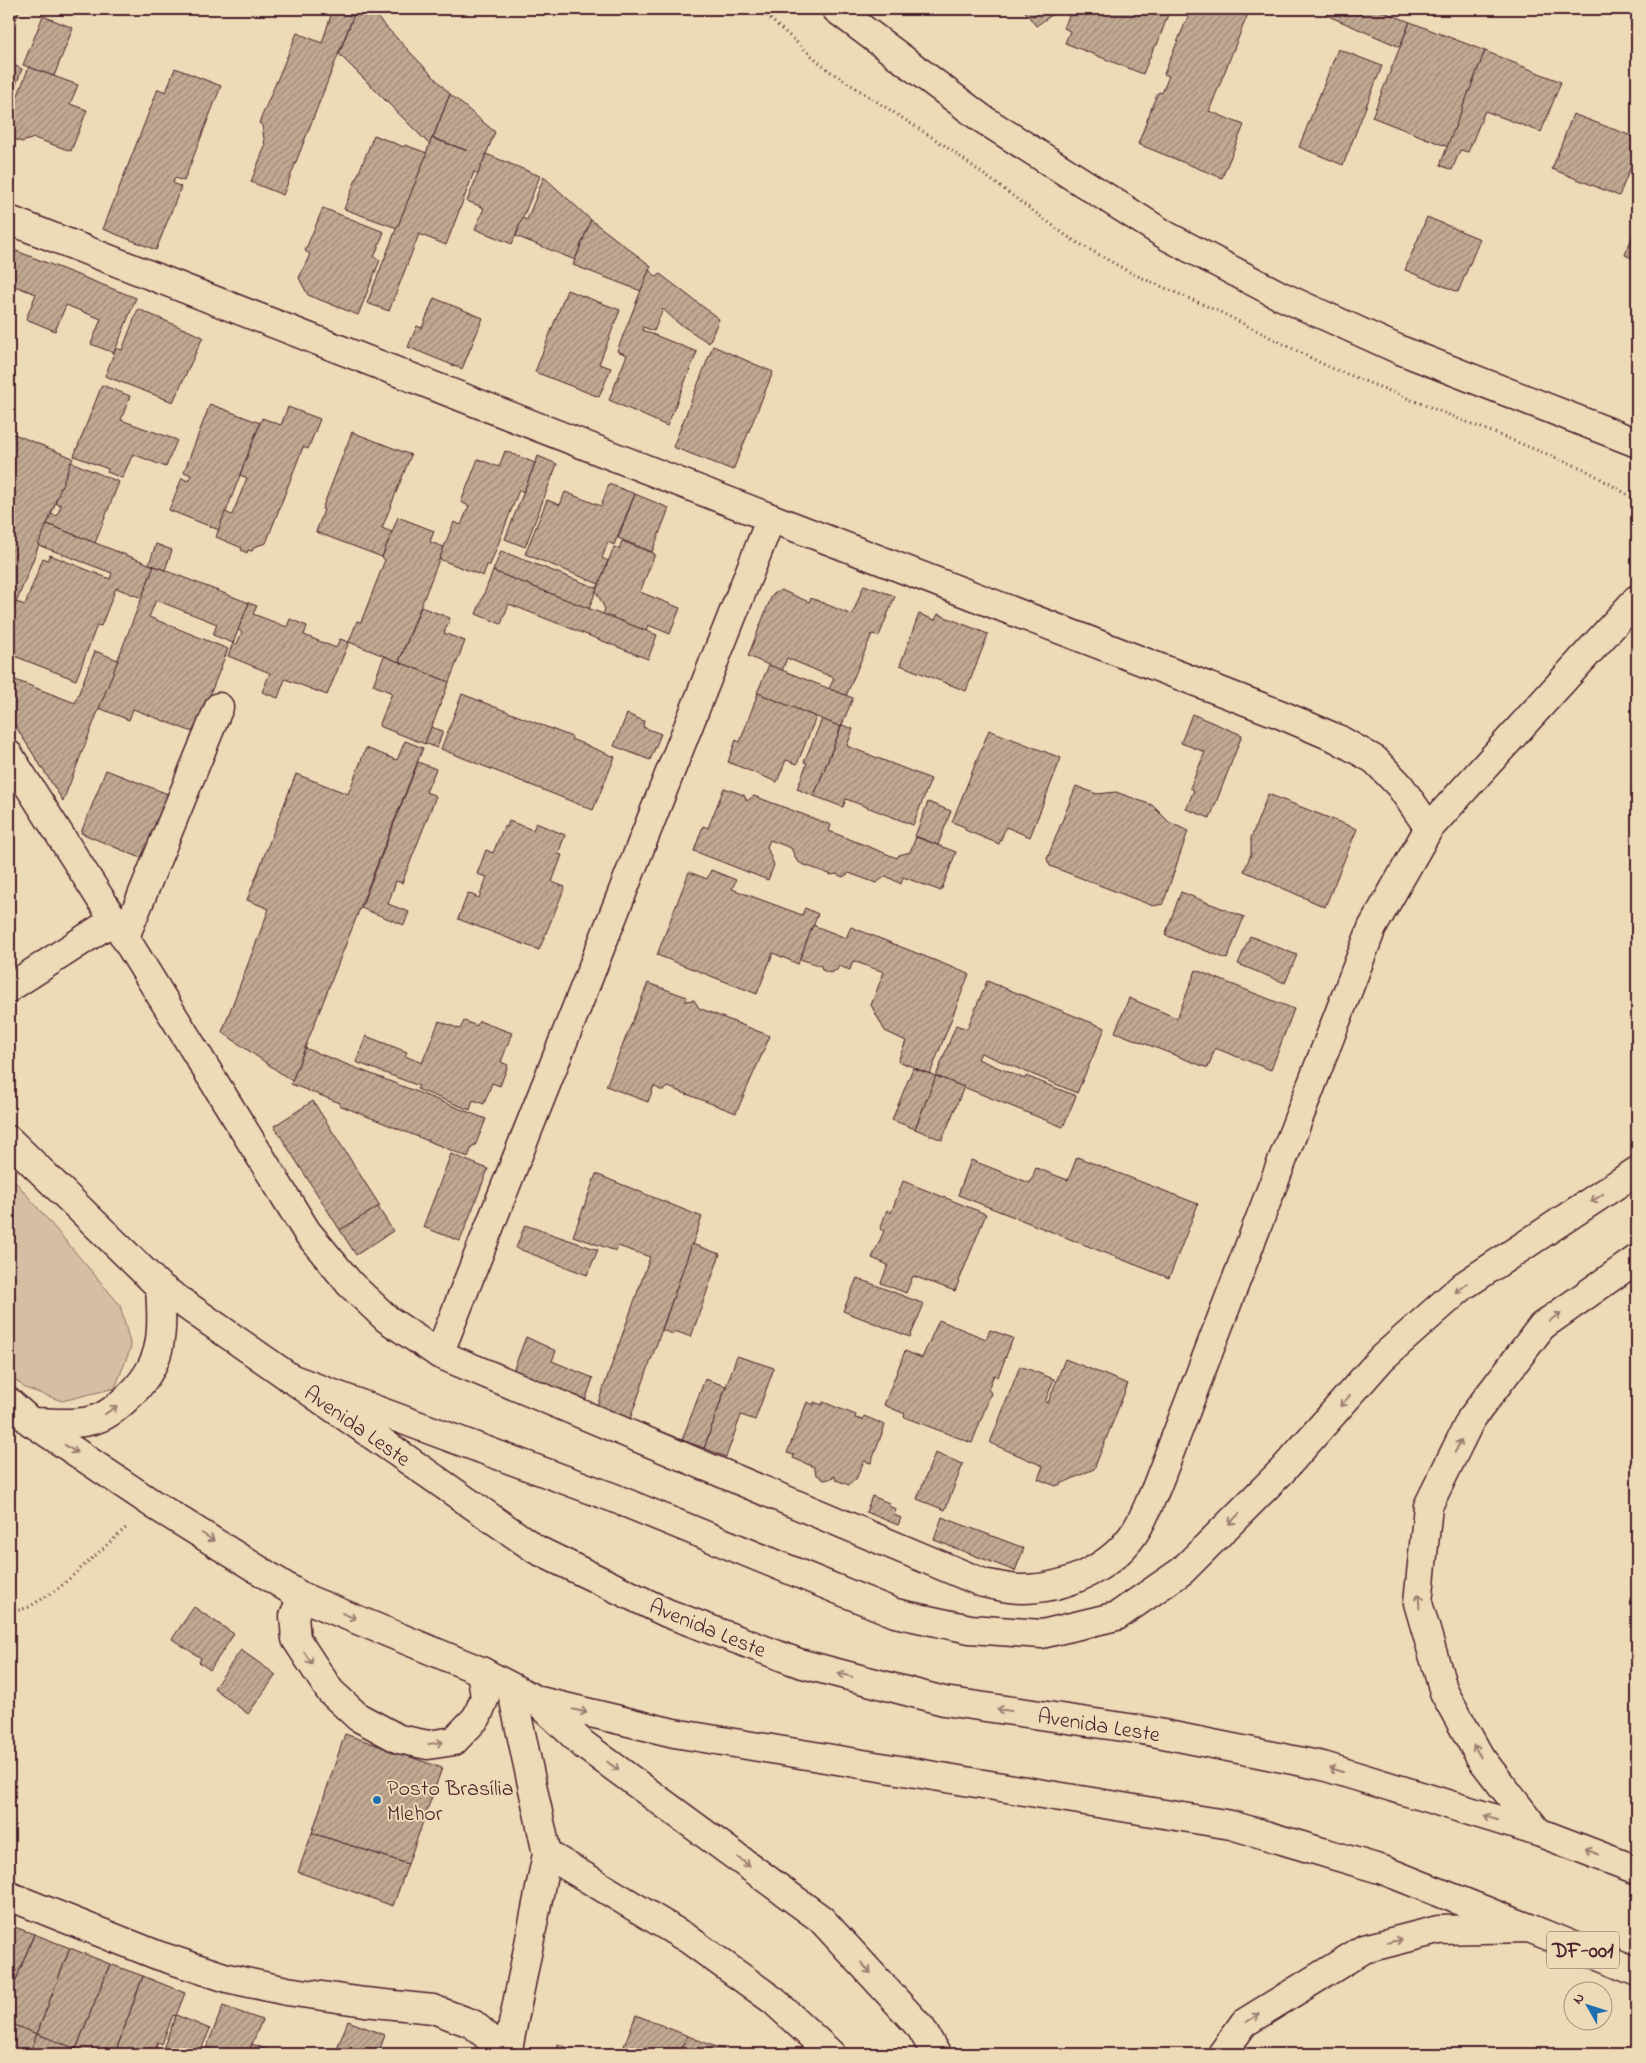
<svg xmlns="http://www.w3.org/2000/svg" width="1646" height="2063" font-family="'Indie Flower',sans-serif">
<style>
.green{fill:#d5bea3;stroke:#906e67}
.building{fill:url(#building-hatch);stroke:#4a1f2b}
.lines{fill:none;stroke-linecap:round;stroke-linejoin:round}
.minor-casing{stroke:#4a1f2b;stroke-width:31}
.major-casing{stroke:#4a1f2b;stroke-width:31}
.highway-casing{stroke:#4a1f2b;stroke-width:31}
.path{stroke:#4a1f2b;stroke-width:3;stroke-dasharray:1 4;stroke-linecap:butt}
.minor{stroke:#eddab7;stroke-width:28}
.major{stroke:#eddab7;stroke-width:28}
.highway{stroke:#eddab7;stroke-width:28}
.oneway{stroke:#9c7c71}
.poi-dot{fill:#1f6fb2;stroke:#eddab7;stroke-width:2}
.labels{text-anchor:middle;stroke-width:4;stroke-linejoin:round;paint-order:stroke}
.shield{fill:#eddab7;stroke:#7b5755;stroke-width:1}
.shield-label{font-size:21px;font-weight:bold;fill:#4a1f2b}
.street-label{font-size:22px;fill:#4a1f2b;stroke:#eddab7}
.poi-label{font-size:22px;fill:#4a1f2b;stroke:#eddab7;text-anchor:start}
</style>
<defs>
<pattern id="building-hatch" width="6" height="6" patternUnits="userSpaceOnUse" patternTransform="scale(1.25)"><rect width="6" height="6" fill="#c1a992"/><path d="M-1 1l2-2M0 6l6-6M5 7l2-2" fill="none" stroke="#9f8977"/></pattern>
</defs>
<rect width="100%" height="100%" fill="#eddab7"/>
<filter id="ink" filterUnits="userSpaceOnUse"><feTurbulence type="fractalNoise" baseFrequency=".02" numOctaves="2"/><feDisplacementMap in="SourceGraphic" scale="10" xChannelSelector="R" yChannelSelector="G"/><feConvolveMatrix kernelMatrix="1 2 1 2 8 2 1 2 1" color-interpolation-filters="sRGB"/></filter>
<g filter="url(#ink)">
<path class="green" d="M9,1174l111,131 11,42 -16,41 -53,13 -37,-13 -16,-14z"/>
<g class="building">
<path d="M9,9h11l-11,29z"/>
<path d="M333,9h23l-73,186 -32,-13 14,-36 -3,-21 -3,-2 38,-90 25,10z"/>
<path d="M356,9h13l81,85 -20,51 -91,-91z"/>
<path d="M1023,9h37l-24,17z"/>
<path d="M1078,9h92l-13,36 -3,2 -11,27 -78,-31 5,-12 -6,-3 6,-15 5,3z"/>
<path d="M1191,9h39l17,7 -38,95 35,14 -22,53 -84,-34 19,-50 2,-2 3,1 7,-17 -5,-2z"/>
<path d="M1329,9h47l34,13 -10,25 -74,-32z"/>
<path d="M43,16l30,12 -19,48 -31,-11z"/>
<path d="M1410,22l75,29 -37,96 -76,-30z"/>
<path d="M1338,49l44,17 -39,99 -44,-18z"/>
<path d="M1485,51l76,31 -20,50 -56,-21 -17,41 -8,-2 -8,20 -12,-5z"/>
<path d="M9,63l13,6 -13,34z"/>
<path d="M29,67l49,18 -8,19 17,6 -16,41 -37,-13 -12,4 -13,-5v-19z"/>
<path d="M175,68l46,18 -37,95 -9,-3 -2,5 8,4 -25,63 -53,-21 55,-140 8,3z"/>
<path d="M450,94l45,38 -17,42 -4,-2 -28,73 -27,-11 -30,77 -22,-8 65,-165 36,13 -35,-13z"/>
<path d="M1573,114l64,24v13l-18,45 -67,-27z"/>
<path d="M374,135l30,12 1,-2 22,8 -30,75 -53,-19z"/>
<path d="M486,154l54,22 -28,68 -37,-15 9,-21 -17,-7z"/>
<path d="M544,177l47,43 -16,40 -59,-24 6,-18 5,2z"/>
<path d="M323,208l61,24 -10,25 6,3 -22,55 -50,-20 -9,-17 11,-24 -5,-3z"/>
<path d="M1427,217l53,22 -22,53 -53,-22z"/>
<path d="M591,220l60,46 -10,25 -68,-26z"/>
<path d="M1636,227h1v33l-12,-5z"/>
<path d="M9,248l127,50 -22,55 -23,-9 10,-25 -35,-14 -11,26 -29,-12 10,-25 -27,-10z"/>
<path d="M649,270l8,7 3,-3 59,45 -10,24 -31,-20 -15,-14 -9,22 -11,-4 -1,3 55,22 -30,74 -58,-26 18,-45 -10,-4z"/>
<path d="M567,290l53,20 -21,54 12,4 -12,29 -64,-25z"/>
<path d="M434,298l49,20 -21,51 -54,-22 9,-21 5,2z"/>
<path d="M138,309l65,28 -30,65 -68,-26 11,-28 6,2z"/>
<path d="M713,346l60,26 -40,98 -60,-23z"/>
<path d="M102,385l28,11 -9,24 56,20 -11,27 -33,-13 -11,24 -15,-6 1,-3 -34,-13z"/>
<path d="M210,404l50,19 -41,107 -50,-20 13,-32 6,3 3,-6 -7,-3z"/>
<path d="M288,407l32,12 -12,30 -5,-2 -37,96 -12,4 -2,4 -4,-1 -1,3 -6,-3 1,-2 -26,-11 9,-25 7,3 15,-37 -7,-3 22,-57 19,7z"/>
<path d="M9,432l64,26 -64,163z"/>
<path d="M352,432l59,23 -29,73 10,4 -10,25 -66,-25 8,-22 -2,-1z"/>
<path d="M505,451l30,12 -11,29 -5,-2 -29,75h-3l-4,11 -44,-17 15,-37 7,3 8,-19 -8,-4 17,-43 21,8z"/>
<path d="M538,456l19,8 -32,83 -20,-8z"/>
<path d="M71,462l48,20 -24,61 -48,-19 4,-10 6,2 4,-11 -6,-2z"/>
<path d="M609,484l26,10 -21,51 -6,-3 -6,16 6,3 -9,23 -74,-30 22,-54 13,5 5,-13 36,14z"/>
<path d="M635,494l34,14 -17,44 -34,-14z"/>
<path d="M398,517l36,14 -4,11 14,5 -45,115 -50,-20 8,-21 4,1 24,-62 -3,-3z"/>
<path d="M47,524l107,42 -12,32 -26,-10 -15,38 -4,-1 -21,55 -67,-26v-33l7,-19 9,3 18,-47 5,2 2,-5 60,24 2,-6 -74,-28z"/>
<path d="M622,541l33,13 -15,38 40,16 -10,26 -22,-9 -2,6 -43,-17 2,-5 -9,-18 18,-44 5,2z"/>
<path d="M156,544l16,6 -7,20 -16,-6z"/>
<path d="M501,551l96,37 -8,21 -96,-38z"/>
<path d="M154,566l95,37 -16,40 -20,-8 4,-11 -61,-24 -7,17 79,32 -33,84 -62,-24 -4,11 -30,-12z"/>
<path d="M493,571l164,64 -9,24 -139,-55 -8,20 -25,-10z"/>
<path d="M864,585l31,11 -16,40 -7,-2 -26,62 -17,-7 5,-11 -47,-20 -5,13 -34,-15 24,-61 9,-5 28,12 2,-4 41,17z"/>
<path d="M249,603l8,3 -4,8 34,13 3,-8 17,7 -3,9 32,13 4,-9 9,3 -22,53 -42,-16 -7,19 -16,-6 8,-19 -42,-17 5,-13 4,1 5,-12 -4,-2z"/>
<path d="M421,607l29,11 -6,15 21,8 -16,41 -50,-20z"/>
<path d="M919,614l16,6 3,-6 50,20 -22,57 -66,-26z"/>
<path d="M95,651l23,9 -55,141 -54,-85v-35l1,-3 65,25z"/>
<path d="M384,656l65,26 -24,62 -46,-18 13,-33 -19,-8z"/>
<path d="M769,665l84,33 -12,29 -84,-34z"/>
<path d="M758,693l58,24 -19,47 -11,-4 -9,22 -49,-20 8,-22 4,2z"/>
<path d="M462,694l110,43 -1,2 44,18 -22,53 -152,-61z"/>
<path d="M627,714l17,7 -1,6 18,7 -11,26 -36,-14z"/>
<path d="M1192,714l50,21 -32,83 -24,-9 8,-19 -4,-2 15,-36 -24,-9z"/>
<path d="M822,719l19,8 -27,69 -17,-7 10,-26 -3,-1z"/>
<path d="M842,725l11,4 -6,17 84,33 -18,46 -67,-26 -3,8 -29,-11z"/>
<path d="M431,727l12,4 -6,17 -12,-5z"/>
<path d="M989,730l72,28 -31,79 -24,-10 -7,17 -34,-14v-3l-13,-5z"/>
<path d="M405,741l18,7 -131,333 -70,-49 47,-123 -22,-9 49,-126 52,20 18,-46 31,12z"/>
<path d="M418,762l18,7 -10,23 10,4 -34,87 -6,-2 -8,23 21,8 -5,13 -43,-17z"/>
<path d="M106,770l67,26 -25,65 -67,-28z"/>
<path d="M1076,786l21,8 19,-2 36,13 17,17 19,9 -25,73 -10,2 -103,-40 -3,-7z"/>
<path d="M724,788l20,7 3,6 7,-5 77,29 -2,6 68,27 2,-3 11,-3 6,-15 40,15 -15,39 -38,-14 -2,7 -15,-8 -10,7 -27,-10 -6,4 -7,-3 -4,1 -30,-11 -5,-3 -6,-13 -21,-8 -3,7 7,18 -6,15 -74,-29 9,-25 5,2z"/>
<path d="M1268,794l89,35 -32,78 -81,-36 7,-17v-16z"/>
<path d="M928,802l23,9 -13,34 -23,-9z"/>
<path d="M509,821l24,9 3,-7 29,12 -7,19 4,1 -10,27 13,5 -26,63 -81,-31 10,-26 11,5 8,-21 -10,-3 9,-24 7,3 11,-27 3,1z"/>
<path d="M711,870l25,10 -4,9 70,26 3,-7 13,6 -20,50 -25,-11 -16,41 -100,-39 32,-83 18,7z"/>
<path d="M1181,892l63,25 -17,42 -62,-24z"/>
<path d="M813,925l33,13 5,-11 118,47 -39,100 -32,-13 8,-20 -21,-10 -14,-26 13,-33 -31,-11 -3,9 -11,-4 -2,4 -7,3 -8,-3 -1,-4 -21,-7z"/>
<path d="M1250,936l47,19 -12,28 -47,-19z"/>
<path d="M1196,970l98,39 -23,61 -56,-22 -7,20 -93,-36 14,-34 48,20z"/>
<path d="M987,981l118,47 -28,65 -96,-40 -3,6 47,20 1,-3 50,20 -13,31 -127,-51 20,-51 11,4z"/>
<path d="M648,983l39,14 -2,4 9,-1 5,8 71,28 -34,77 -68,-26 -3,3h-5l-6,-4 -6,16 -42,-16z"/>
<path d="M439,1021l21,8 4,-8 13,5 2,-5 33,12 -11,29 7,3 -8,21 -8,-3 -8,21 -11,-4 -3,10 -53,-21 2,-3 -63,-24 10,-26 41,16 -2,4 17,7z"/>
<path d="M305,1048l181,71 -11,27 -2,-1 -5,12 -129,-52 1,-2 -49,-19z"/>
<path d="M913,1068l23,8 -21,53 -23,-9z"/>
<path d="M936,1076l28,11 -22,53 -27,-11z"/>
<path d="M313,1101l67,105 -40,24 -66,-104z"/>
<path d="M451,1154l37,15 -28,72 -37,-14z"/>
<path d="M1077,1157l121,47 -29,74 -211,-83 13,-35 59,23 6,-15 32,12z"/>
<path d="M596,1174l106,43 -72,202 -33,-13 53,-149 -32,-11 -2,5 -43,-15z"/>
<path d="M903,1181l83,33 -31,77 -42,-15 -7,17 -25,-10 7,-18 -16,-7 12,-27 -4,-2 7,-19 4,3z"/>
<path d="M378,1207l15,24 -37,24 -16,-25z"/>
<path d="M525,1225l73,25 -11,25 -71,-27z"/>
<path d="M692,1244l28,10 -29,83 -16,-6 -2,3 -11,-4z"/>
<path d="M857,1278l67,26 -14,33 -67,-26z"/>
<path d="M939,1320l47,19 4,-9 23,8 -15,39 -4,-2 -6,14 3,4 -19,50 -68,-26 1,-3 -21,-9 21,-54 17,7z"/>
<path d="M526,1337l30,14 -4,10 41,17 -8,23 -72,-30z"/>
<path d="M737,1356l37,12 -19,52 -14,-5 -15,42 -22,-9z"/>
<path d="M1065,1359l63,25 -34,85 -38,17 -18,-7 5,-13 -53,-23 30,-77 34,13 -9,23 3,1z"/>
<path d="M705,1379l21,7 -22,62 -22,-8z"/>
<path d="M807,1402l7,3v-3l8,3 1,-3 33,13 -1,3 8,2 1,-4 21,9 -14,38 -7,-2 -8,18 -7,6 -13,-5 -1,-4 -6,3 -5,1 -8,-6 -2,-7 -21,-9 1,-3 -7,-2z"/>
<path d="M935,1453l28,11 -18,46 -28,-11z"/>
<path d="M872,1496l17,7 -1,3 8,3 -2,6 7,3 -3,7 -32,-13z"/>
<path d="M942,1517l82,31 -9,23 -81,-31z"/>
<path d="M194,1607l40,27 -24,36 -11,-8 2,-4 -29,-19z"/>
<path d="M241,1650l35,25 -28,39 -34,-26z"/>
<path d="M345,1734l97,34 -34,96 -96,-31z"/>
<path d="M312,1833l96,31 -15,42 -95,-34z"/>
<path d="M9,1925l25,9 -25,64z"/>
<path d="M34,1934l36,14 -33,86 -28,-11v-25z"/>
<path d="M70,1948l40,16 -34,85 -39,-15z"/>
<path d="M110,1964l33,12 -28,78h-26l-13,-5z"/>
<path d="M143,1976l42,17 -9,23 -3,-1 -11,29 -4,-2 -4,12h-39z"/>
<path d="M223,2006l39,14 -14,34h-44z"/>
<path d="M176,2015l34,14 -11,25h-38z"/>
<path d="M636,2015l52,21 -9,18h-58z"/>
<path d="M348,2021l37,14 -7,19h-43z"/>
<path d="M9,2023l28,11 -7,20h-21z"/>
<path d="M37,2034l39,15 -1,5h-45z"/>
<path d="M688,2036l33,13 12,5h-54z"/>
<path d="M252,2044l26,10h-30z"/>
<path d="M558,2044l24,10h-25z"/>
</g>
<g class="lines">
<g class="minor-casing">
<g id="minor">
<path d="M836,9l145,109 186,118 112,59 121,55 237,93"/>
<path d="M9,220l762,298 511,197 56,24 37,21 25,26 29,42"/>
<path d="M9,755l105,165 193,312 43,52 37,35 52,35 544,229c12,2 25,6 38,6 45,0 94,-22 117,-62 7,-12 12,-26 18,-39l216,-560 57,-100 208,-229"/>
<path d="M125,937l94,-230"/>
<path d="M9,988l105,-68"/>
<path d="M439,1354l332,-836"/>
<path d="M302,1597l-8,19 2,23 34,52 28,26 41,22 29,6 26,-4 23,-24 8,-20 -4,-26"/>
<path d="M547,1854l141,85 86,62 57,53"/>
<path d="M9,1896l148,59 70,23 60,13 78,11 68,7 40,15 34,30"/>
<path d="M507,2054l40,-200 -36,-167"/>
</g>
</g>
<g class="major-casing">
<g id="major">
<path d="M9,1140l151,147 377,263 130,63 132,50 145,38 199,29 180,36 215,66"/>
<path d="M9,1402l22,20 122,82 149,93 179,74 55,29 138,33 557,92 152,45 146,58"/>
<path d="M31,1422c20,0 45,4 65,-3 11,-3 21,-12 29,-19 39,-35 38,-64 35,-113"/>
</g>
</g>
<g class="highway-casing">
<g id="highway">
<path d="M1637,1259l-95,67 -71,93 -43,87 -10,97 26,89 36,65 58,75 99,38"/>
<path d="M290,1378l324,120 281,115 75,16 72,5 75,-18 65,-45 101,-101 99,-112 81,-72 174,-115"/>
<path d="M536,1700l48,45 237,174 100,109 15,26"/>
<path d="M1222,2054l22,-31 120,-74 74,-19 91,-2 108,44"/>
</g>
</g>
<g class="path">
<path d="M759,9l69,61 116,75 127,94 62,35 87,38 107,54 257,103 53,31"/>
<path d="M9,1613l20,-6 30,-19 69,-62"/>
</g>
<use href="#minor" class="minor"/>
<use href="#major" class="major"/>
<use href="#highway" class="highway"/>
</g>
<defs><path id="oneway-shaft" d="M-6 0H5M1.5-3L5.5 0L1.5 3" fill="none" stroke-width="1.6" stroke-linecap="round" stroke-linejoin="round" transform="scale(1.25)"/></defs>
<g class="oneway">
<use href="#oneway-shaft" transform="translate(1597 1198) rotate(147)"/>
<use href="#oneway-shaft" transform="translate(1461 1288) rotate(141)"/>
<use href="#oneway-shaft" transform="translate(1555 1317) rotate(-35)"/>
<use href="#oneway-shaft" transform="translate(1345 1401) rotate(132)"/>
<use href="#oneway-shaft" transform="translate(111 1410) rotate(-34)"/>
<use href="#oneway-shaft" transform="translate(1458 1446) rotate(-64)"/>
<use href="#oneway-shaft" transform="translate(71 1449) rotate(34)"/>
<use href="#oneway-shaft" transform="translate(1234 1519) rotate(135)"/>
<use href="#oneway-shaft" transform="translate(208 1537) rotate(32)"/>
<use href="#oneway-shaft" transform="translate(1419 1601) rotate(-93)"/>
<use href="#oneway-shaft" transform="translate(349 1616) rotate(23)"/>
<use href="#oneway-shaft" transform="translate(308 1658) rotate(57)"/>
<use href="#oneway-shaft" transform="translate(845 1675) rotate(-165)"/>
<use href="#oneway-shaft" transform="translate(1004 1710) rotate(-172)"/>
<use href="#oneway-shaft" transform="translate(580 1711) rotate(14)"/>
<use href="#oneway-shaft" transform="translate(436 1743) rotate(-8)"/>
<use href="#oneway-shaft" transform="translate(1477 1751) rotate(-120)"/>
<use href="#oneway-shaft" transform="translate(613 1766) rotate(36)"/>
<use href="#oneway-shaft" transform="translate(1336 1770) rotate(-163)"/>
<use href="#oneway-shaft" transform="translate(1491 1818) rotate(-163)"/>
<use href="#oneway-shaft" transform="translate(1592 1852) rotate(-159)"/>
<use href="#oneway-shaft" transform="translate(744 1862) rotate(36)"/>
<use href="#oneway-shaft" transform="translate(1395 1941) rotate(-14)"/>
<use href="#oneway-shaft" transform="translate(866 1968) rotate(48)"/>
<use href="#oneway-shaft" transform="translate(1253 2018) rotate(-32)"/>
</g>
</g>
<circle class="poi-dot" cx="377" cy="1800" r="5"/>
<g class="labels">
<rect class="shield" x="1547" y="1931.5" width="72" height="37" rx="4"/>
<g class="shield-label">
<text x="1583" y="1957">DF-001</text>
</g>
<g class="street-label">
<text transform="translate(358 1425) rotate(35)" y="8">Avenida Leste</text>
<text transform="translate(708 1627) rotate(22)" y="8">Avenida Leste</text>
<text transform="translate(1099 1724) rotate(9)" y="8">Avenida Leste</text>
</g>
<g class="poi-label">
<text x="387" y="1795">Posto Brasília<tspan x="387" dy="25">Mlehor</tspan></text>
</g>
</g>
<rect width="1646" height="2063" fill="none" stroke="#eddab7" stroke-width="30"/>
<rect x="15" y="15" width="1616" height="2033" fill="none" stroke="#4a1f2b" stroke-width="2" filter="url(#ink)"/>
<g transform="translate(1588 2006) rotate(309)"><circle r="24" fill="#eddab7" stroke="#ac8f7f"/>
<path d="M0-4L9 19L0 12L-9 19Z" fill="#1f6fb2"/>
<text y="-8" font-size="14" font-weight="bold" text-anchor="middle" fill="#4a1f2b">N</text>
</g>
</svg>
